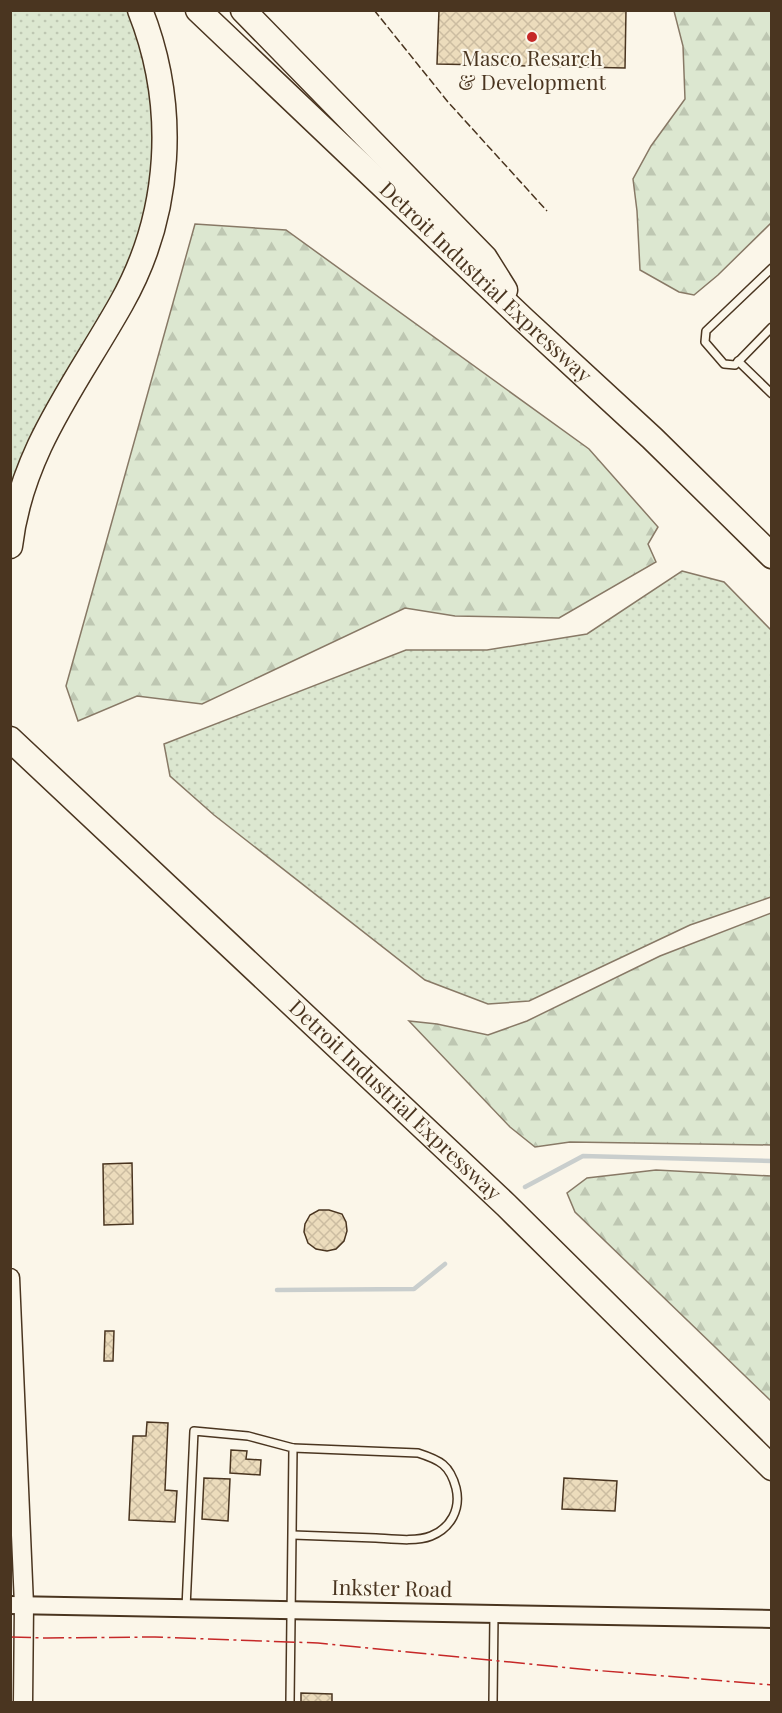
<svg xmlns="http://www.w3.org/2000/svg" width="782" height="1713" font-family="'Playfair Display',serif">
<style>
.grass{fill:url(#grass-dots);stroke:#887966;stroke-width:1.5}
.forest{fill:url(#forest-firs);stroke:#887966;stroke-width:1.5}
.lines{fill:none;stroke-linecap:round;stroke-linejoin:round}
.stream{stroke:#c9cecd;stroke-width:4.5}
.building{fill:url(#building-cross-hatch);stroke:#4a3520;stroke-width:1.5}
.service-casing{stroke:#4a3520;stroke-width:10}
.tertiary-casing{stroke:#4a3520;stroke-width:20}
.secondary-casing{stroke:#4a3520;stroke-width:21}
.motorway-casing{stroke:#4a3520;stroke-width:27}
.service{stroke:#fbf6e9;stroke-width:7}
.tertiary{stroke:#fbf6e9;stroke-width:16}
.secondary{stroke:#fbf6e9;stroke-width:18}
.motorway{stroke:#fbf6e9;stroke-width:24}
.fence{stroke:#4a3520;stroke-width:1.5;stroke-dasharray:8 3;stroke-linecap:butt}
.power{stroke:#c62828;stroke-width:1.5;stroke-dasharray:21 4.5 3 4.5;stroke-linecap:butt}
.poi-dot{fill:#c62828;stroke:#fbf6e9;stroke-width:2}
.labels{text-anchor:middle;stroke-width:4.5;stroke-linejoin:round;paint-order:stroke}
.poi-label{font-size:21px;fill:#4a3520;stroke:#fbf6e9}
.street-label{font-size:21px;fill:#4a3520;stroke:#fbf6e9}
</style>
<defs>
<pattern id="grass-dots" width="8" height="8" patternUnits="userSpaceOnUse" patternTransform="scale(1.5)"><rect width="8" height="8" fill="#dce7d0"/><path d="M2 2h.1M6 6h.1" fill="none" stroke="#bec7b2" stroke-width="1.8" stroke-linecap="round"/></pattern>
<pattern id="forest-firs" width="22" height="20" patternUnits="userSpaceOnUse" patternTransform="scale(1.5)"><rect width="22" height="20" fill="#dce7d0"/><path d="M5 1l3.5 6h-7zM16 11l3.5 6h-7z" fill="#bec7b2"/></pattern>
<pattern id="building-cross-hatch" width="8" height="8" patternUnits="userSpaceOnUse" patternTransform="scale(1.5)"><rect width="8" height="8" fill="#ecdcbc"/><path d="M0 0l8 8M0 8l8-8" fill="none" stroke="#ccbda1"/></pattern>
</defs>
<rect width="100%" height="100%" fill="#fbf6e9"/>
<g class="grass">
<path d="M11,11h117l18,52 8,39 -2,83 -9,39 -20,53 -77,132 -25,51 -10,32z"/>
<path d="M682,571l42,11 47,48v267l-81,28 -161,76 -41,3 -63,-24 -211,-165 -44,-39 -6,-32 242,-94h81l100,-16z"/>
</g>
<g class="forest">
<path d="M674,11h97v212l-53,52 -24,20 -15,-3 -39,-22 -3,-59 -4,-32 18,-33 34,-47 -2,-53z"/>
<path d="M195,224l91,6 303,219 69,78 -10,17 8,18 -97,56 -104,-2 -50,-8 -203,96 -65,-8 -59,25 -12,-35z"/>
<path d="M771,913v232l-201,-3 -35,5 -25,-20 -101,-106 28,3 51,11 39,-14 133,-65z"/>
<path d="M656,1170l115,6v225l-196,-189 -8,-19 20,-15z"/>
</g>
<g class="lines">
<g class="stream">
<path d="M525,1187l58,-31 189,5"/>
<path d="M277,1290l137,-1 31,-25"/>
</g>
</g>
<g class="building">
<path d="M439,10h187l-1,58 -188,-4z"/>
<path d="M132,1163l1,61 -29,1 -1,-61z"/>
<path d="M319,1210h10l13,4 4,8 1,9 -3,10 -8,8 -9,2 -11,-2 -8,-6 -4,-11 1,-8 5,-9z"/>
<path d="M105,1331h9l-1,30h-9z"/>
<path d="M147,1422l21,1 -3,67 12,1 -2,31 -46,-2 4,-84h13z"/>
<path d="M231,1450l16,1 -1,8 15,1 -1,15 -30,-2z"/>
<path d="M204,1478l26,1 -2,42 -26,-2z"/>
<path d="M564,1478l53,3 -2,30 -53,-2z"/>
<path d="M301,1693l31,1v8h-31z"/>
</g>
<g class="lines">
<g class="service-casing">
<g id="service">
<path d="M772,268l-66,63 -1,11 19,22 11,1 37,-38"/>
<path d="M738,361l34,33"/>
<path d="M293,1448l125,5c22,7 32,12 38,35 5,21 -5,40 -25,48 -15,6 -38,3 -55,2 -28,-1 -55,-2 -83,-3"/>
<path d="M186,1608l8,-177 54,5 45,12 -3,254"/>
<path d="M493,1702l1,-87"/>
</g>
</g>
<g class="tertiary-casing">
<path id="tertiary" d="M10,1605l762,14"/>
</g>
<g class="secondary-casing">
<path id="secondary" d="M10,1278l14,327 -1,97"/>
</g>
<g class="motorway-casing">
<g id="motorway">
<path id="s1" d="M198,10l326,310 128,118 120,118"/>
<path d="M243,10l242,248 20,32"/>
<path d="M10,546c11,-94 66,-162 111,-242 51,-90 57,-198 19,-294"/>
<path id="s2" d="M10,739l496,466 266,263"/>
</g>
</g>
<use href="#service" class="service"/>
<use href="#tertiary" class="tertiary"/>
<use href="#secondary" class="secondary"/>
<use href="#motorway" class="motorway"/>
<path class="fence" d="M374,10l74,92 99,109"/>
<path class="power" d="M10,1637l37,1 108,-1 163,6 262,26 192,16"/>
</g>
<circle class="poi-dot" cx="532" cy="37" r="6"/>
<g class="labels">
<g class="poi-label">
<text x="532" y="66">Masco Resarch<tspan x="532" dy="24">&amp; Development</tspan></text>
</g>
<g class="street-label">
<text dy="7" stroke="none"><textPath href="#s1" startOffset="396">Detroit Industrial Expressway</textPath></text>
<text dy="7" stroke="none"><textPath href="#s2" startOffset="528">Detroit Industrial Expressway</textPath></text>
<text transform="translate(392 1589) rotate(1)" y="7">Inkster Road</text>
</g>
</g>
<rect width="782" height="1713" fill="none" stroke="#4a3520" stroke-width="24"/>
</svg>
